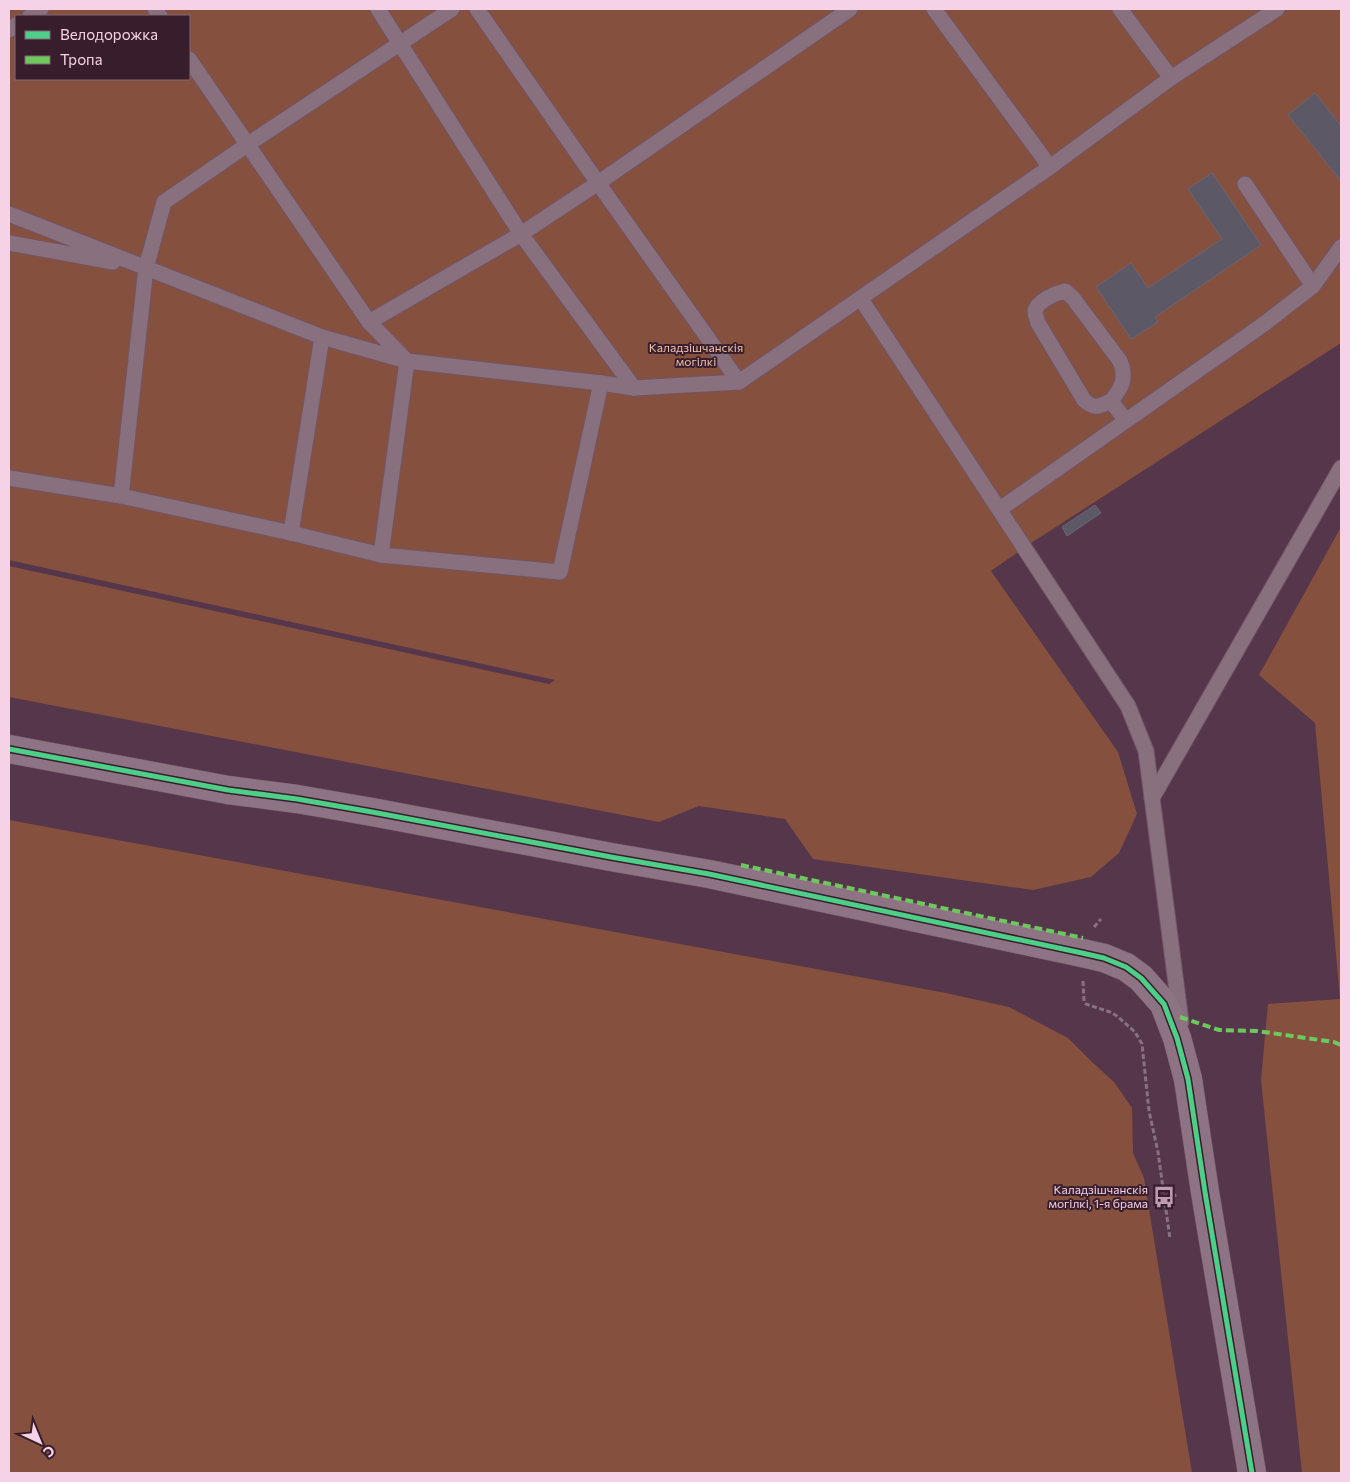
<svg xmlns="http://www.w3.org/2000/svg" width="1350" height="1482" font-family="Commissioner,sans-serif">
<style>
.green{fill:#85503e;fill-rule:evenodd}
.building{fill:#5d5866;stroke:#686675}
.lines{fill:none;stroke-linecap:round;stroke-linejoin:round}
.lane-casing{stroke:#725567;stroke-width:17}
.secondary-casing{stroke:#725567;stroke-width:29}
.path{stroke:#87727f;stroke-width:3;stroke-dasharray:5 2.5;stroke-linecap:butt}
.lane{stroke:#89707f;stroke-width:15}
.secondary{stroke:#8d7383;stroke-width:28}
.quiet{stroke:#6dc95d;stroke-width:4;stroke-dasharray:8 4;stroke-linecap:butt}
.cycleway-casing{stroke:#381e2d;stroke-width:8}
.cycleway{stroke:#4dcf88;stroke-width:5}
.labels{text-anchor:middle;stroke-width:4;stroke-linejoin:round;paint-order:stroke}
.park-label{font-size:12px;fill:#f2c1ac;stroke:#381e2d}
.poi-label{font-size:12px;fill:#f6d2e6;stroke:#381e2d;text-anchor:end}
</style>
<rect width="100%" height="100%" fill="#56364a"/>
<g class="green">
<path d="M9,9h1332v334l-316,204 -34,24 127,181 19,62 -18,39 -28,24 -58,13 -220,-31 -28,-40 -86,-13 -40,16 -650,-125v-131l540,118 6,-4 -546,-120zM16,16h173v63h-173z"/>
<path d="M1341,527v946h-39l-41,-393 7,-76 72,-5 -25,-276 -56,-48z"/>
<path d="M9,820l937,173 63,14 59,31 23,23 23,21 18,26 1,45 11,25 48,295h-1183z"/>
</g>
<g class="building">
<path d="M1315,93l26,33v55l-53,-66z"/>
<path d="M1212,173l49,72 -106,72 3,5 -27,17 -35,-52 35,-24 17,25 74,-49 -34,-50z"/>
<path d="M1095,505l6,8 -34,23 -5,-9z"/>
</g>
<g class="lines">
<g class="lane-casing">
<g id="lane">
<path d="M155,9l5,7"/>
<path d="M378,9l143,225 113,154"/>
<path d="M477,9l121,174 141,199"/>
<path d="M934,9l116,158"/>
<path d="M1120,9l51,69"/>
<path d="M30,16l11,-7"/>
<path d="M9,30l7,-5"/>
<path d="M189,59l180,263 38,39 -26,194"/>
<path d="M1245,184l68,102"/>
<path d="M9,214l313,123 85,24 194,22 33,5 105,-6 311,-215 121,-89 106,-69"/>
<path d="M9,243l104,19"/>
<path d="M861,299l267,407 18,45 35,271"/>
<path d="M369,322l152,-88 77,-51 252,-174"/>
<path d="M1111,401c-12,5 -16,9 -27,-1l-46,-77c-1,-4 -3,-8 -3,-12 2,-10 21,-18 30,-20l8,7 47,63c7,16 2,27 -9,40l15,20"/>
<path d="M9,478l112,18 170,37 90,22 179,17 41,-189"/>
<path d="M121,496l25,-228 18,-66 83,-57 205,-136"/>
<path d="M1000,509l264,-185 49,-38 28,-39"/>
<path d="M291,533l31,-196"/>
<path d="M1152,798l189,-330"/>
</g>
</g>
<g class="secondary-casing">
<path id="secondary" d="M9,749l219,41 69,9 75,13 239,45 98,17 373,79 22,5 22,9 15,11 23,26 13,34 11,41 17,113 47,281"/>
</g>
<g class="path">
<path d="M1094,927l7,-8"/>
<path d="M1083,981l1,20 2,3 24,8 7,4 18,16 7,12 7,67 9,41 12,87"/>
<path d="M1164,1197l14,-2"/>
</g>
<use href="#lane" class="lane"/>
<use href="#secondary" class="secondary"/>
<g class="quiet">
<path d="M741,865l342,73"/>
<path d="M1180,1017l39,13 38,1 77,11 7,3"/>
</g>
<g class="cycleway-casing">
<path id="cycleway" d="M9,749l219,41 69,9 75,13 239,45 98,17 373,79 22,5 22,9 15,11 23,26 13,34 11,41 17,113 47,281"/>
</g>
<use href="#cycleway" class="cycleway"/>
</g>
<defs>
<g id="bus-bare" transform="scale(1.725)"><path d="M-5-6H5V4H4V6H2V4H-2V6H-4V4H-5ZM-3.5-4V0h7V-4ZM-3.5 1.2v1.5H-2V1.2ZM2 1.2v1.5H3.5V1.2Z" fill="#be9baf" stroke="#381e2d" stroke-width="2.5" paint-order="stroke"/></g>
</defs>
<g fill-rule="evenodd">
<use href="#bus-bare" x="1164" y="1197"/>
</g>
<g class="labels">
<g class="park-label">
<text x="696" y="352">Каладзішчанскія<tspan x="696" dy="14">могілкі</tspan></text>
</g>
<g class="poi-label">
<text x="1148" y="1194">Каладзішчанскія<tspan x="1148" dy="14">могілкі, 1-я брама</tspan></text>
</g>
</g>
<rect width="1350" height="1482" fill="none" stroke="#f6d2e6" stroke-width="20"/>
<rect x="15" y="15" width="175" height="65" fill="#381e2d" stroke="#846677"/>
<rect x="25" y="31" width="25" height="8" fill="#4dcf88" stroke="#846677"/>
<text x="60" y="40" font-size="15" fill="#f6d2e6">Велодорожка</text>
<rect x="25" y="56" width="25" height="8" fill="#6dc95d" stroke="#846677"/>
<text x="60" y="65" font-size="15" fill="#f6d2e6">Тропа</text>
<g transform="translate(40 1442) rotate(136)" stroke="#381e2d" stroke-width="4" paint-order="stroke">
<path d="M0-4L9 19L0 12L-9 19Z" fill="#f6d2e6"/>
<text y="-8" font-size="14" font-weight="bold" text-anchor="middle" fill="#f6d2e6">С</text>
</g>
</svg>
